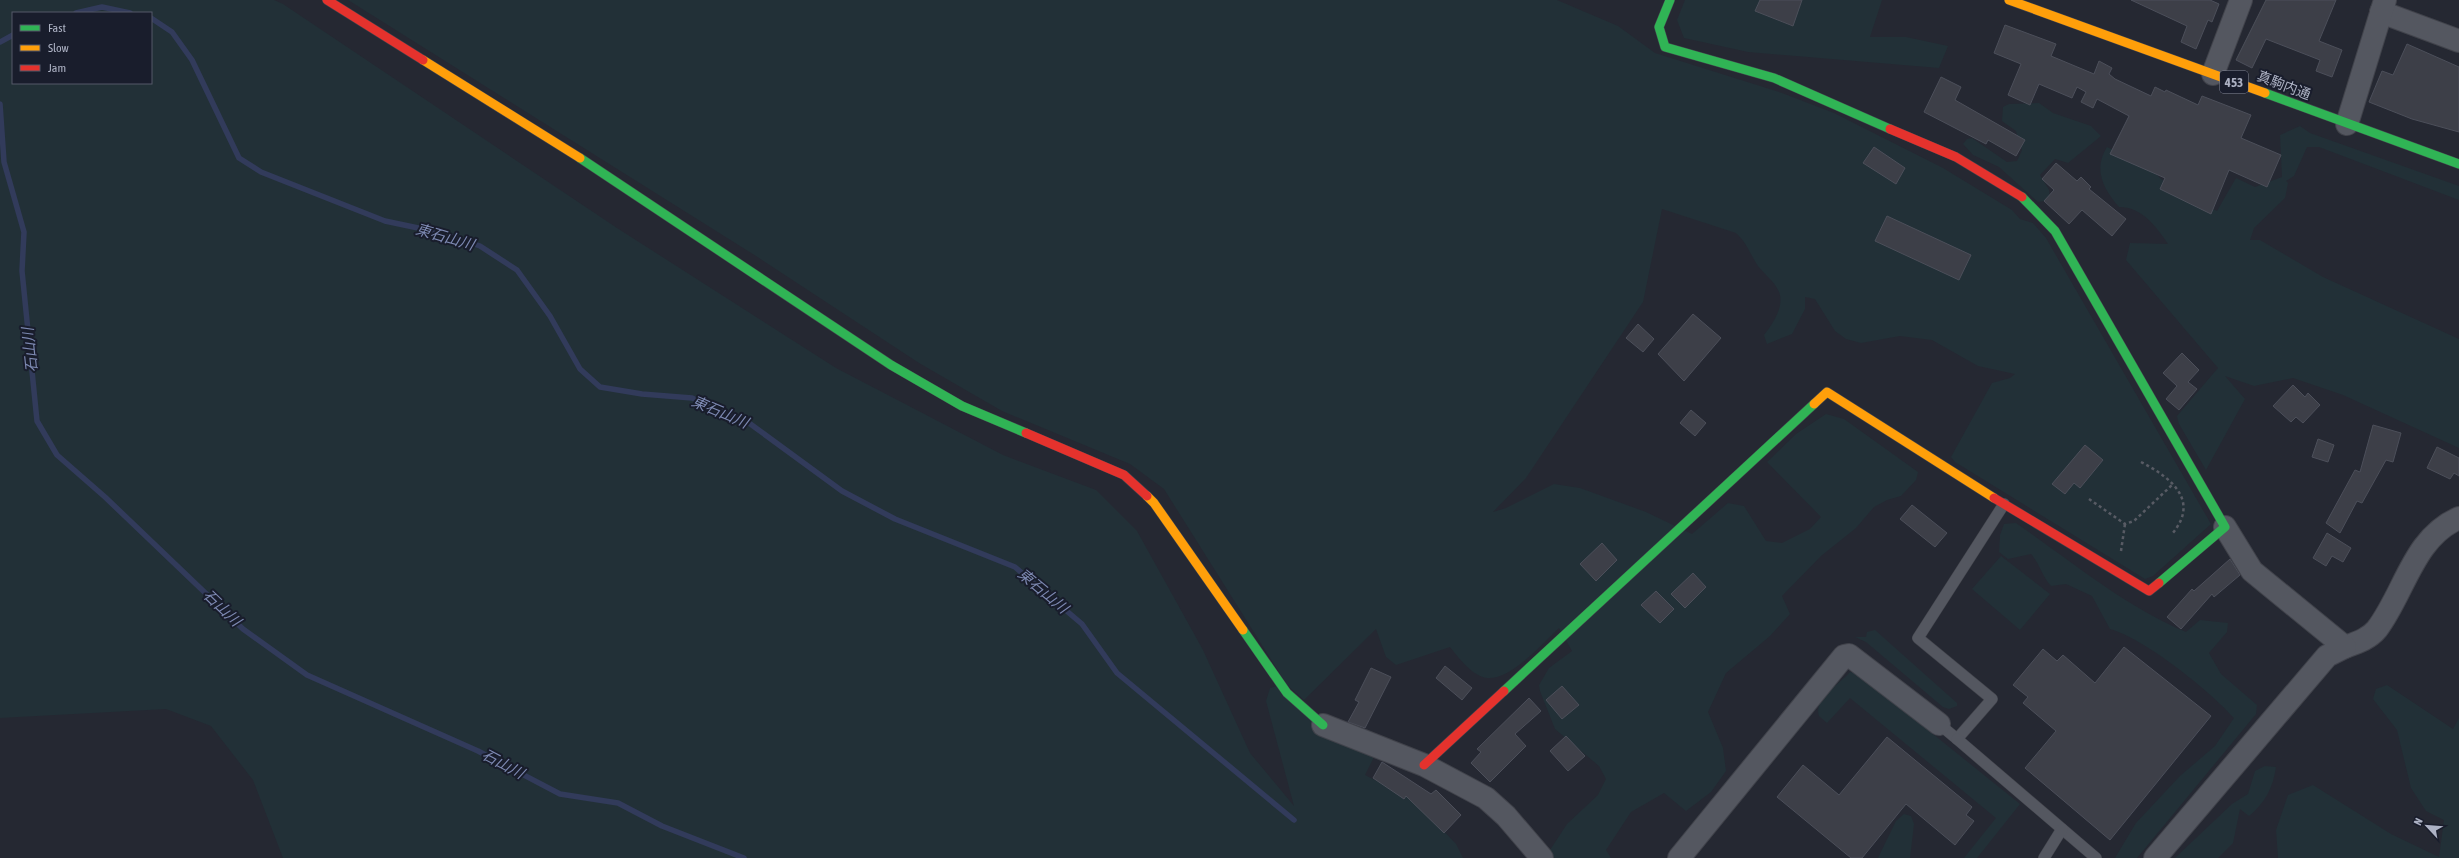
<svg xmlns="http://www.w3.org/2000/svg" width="2459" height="858" font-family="'Asap Condensed','Noto Sans JP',sans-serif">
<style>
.green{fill:#223037;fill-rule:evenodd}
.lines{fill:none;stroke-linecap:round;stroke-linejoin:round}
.stream{stroke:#323b5b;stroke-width:5.5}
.building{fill:#3d3f48;stroke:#4c4f5a}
.lane-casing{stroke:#41434b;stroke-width:12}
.street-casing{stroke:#41434b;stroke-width:24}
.fast-casing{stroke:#41434b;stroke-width:10}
.slow-casing{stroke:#41434b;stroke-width:10}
.jam-casing{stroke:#41434b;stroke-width:10}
.path{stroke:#585b64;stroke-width:2.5;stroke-dasharray:3 3;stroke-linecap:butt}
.lane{stroke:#545760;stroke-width:11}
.street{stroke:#545760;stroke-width:22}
.fast{stroke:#30b455;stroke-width:9}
.slow{stroke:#ff9f0a;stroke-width:9}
.jam{stroke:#e5322d;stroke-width:9}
.labels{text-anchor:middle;stroke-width:4;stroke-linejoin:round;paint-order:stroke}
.shield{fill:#191d2c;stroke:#818596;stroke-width:1}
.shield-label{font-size:13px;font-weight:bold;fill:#adb2c4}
.street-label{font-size:14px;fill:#adb2c4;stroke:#191d2c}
.water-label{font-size:15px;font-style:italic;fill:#7d89b2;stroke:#191d2c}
</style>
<rect width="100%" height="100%" fill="#252832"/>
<g class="green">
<path d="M0,0h274l9,4 334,224 219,140 167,87 93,35 41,41 66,119 47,103 44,53 -28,-105 4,-13 7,-2 90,61 7,10 -9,18 49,25 42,44 7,14h-1180l-30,-78 -42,-54 -45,-17 -166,9zM13,13h138v70h-138z"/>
<path d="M348,0h1209l61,26 37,27 127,40 52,20 109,55 69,42 8,9 13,4 13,15 165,286 -58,52 -8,3 -190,-117 -4,-5 41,-74 18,-5 5,-4 -37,-8 -46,-26 -32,-4 -39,7 -15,-4 -11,-8 -20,-32 -10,-2v12l-13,25 -25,10 -3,-9c9,-11 22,-31 14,-45 -4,-9 -14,-16 -20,-24 -8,-12 -11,-23 -22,-33l-74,-24 -19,93 -117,176 -33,34 13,-4 48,-24 26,4 66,24 46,22 36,-31 16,3 22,35 16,2 28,-14 11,-12 -54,-55 29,-28 30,-20 18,5 74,53 -2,8 -15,16 -14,4 -13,7 -18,21 -35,28 -39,40 8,18 -20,22 -44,37 -18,39 15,36 3,23 -15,21 -25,19 -22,-18 -33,19 -25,38 5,8h-59l-2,-8 17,-26 31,-29 8,-16 -7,-13 -44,-37 -15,-38 -1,-6 10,-17 23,-17 -13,-23c-16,15 -48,52 -72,50 -15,-2 -28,-20 -37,-31l-54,18 -10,-8 -10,-28 -72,71 -17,-15 -123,-196 -34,-25 -128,-53 -83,-48 -163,-107z"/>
<path d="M1685,0h75l-4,11 36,15 10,-26h80l-12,37h36l42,9 -9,22 -191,-16 -64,-14 -7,-18z"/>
<path d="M2039,103l14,10 38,13 10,10 -33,27 -13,-4 -15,16 9,15 1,10 -12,2 -39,-35 -26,-12 -10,-11 4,-5 5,-1 35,24 10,-1 5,-11 -6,-19 -14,-10 1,-14 6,-3z"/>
<path d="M2300,126l10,7 149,53v14l-140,-53h-12l-13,29 -8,5 2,2 -3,15 -31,30 -4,12h10l63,37 136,62v109l-116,-53 -50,-17 -39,8 -29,-10 20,23 -39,71 -27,-46 -2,-8 41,-48 -92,-108 4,-17 38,1c-12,-18 -26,-37 -49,-37 -16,-18 -26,-38 -12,-60l42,20 12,12 27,20 29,12 19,-33 19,9 27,-10 -2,-42z"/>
<path d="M2016,523c55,38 108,83 170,109l14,-12 28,3 -1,9 -18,21 12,21 36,31 -1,9 -119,144h-22l21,-35 44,-47 35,-30 19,-28c-24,-27 -90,-80 -124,-89l-18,-33 -26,-12 -15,2c-9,-10 -11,-22 -20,-32l-23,5 -9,-7 1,-17 4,-11z"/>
<path d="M2001,556l49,38 -30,36 -48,-41z"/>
<path d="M1875,630l82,73v3l-8,3 -6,-2 -77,-65 -11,-5h11l1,-5z"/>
<path d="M1850,672l7,1 163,131 -43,54h-13l32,-40 -146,-120 -23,25 -8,-7c-6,-17 21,-32 31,-44z"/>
<path d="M2387,685l66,44 6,-11v140h-181l-2,-28 12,-35 25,-10 78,49 48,23 5,-37 -18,-9 -15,-23 -14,-58 -24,-31 3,-10z"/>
<path d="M2265,766l11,1c-3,21 -11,36 -27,49l-9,-7 -7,34 -15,15h-43l57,-54 16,-10 7,-23z"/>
<path d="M1904,814l7,2 3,8 -4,34h-32l18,-37z"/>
</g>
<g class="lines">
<g class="stream">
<path d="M76,13l26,-6 28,6"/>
<path d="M151,18l21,14 20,28 47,98 22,14 124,49 57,12 38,13 37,24 33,46 30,53 20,18 42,7 50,4 57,25 93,68 53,28 120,48 67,57 35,49 177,147"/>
<path d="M0,42l13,-7"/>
<path d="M0,104l4,58 20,70 -2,39 15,150 20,34 48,42 138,132 64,46 171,76 82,43 58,9 44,23 82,32"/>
</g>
</g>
<g class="building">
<path d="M1760,0h42l-9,26 -38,-15z"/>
<path d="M2131,0h79l9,4 -7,18 -4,-2 -12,29 -15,-7 6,-16z"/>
<path d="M2266,0h70l-17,41 23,9 -10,27 -16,-6 4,-11 -54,-21 -14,29 -16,-8z"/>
<path d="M2005,25l51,19 -5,12 43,18 5,-13 13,7 -3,6 6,5 36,17 4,-9 10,5 1,-2 32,15 4,-9 49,19 -10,23 40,17 -14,32 -38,-17 -18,44 -51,-25 5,-11 -55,-24 19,-38 -32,-17 -4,9 -12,-6 5,-10 -9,-5 -5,11 -33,-14 -9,21 -22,-10 13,-31 -27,-11z"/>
<path d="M2407,44l52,23v65l-47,-13 -43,-17 13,-31 11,4z"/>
<path d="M1941,77l20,10 -6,13 70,40 -9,16 -28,-16 -2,4 -62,-32z"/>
<path d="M1874,147l31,21 -9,16 -33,-21z"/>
<path d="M2056,163l21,18 4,-4 10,10 -2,2 37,30 -14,17 -30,-26 -13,14 -25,-23 10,-11 -12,-11z"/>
<path d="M1887,216l84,39 -12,25 -84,-39z"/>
<path d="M1693,314l28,24 -37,43 -26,-27z"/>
<path d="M1638,324l16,15 -11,13 -17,-14z"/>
<path d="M2182,353l17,17 -11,12 9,7 -18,21 -13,-11 11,-13 -14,-13z"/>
<path d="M2293,385l12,12 3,-4 12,12 -17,18 -7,-6 -5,5 -18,-16z"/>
<path d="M1691,410l15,13 -11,13 -15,-13z"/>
<path d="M2373,425l28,8 -8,29 -7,-2 -24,43 -5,-2 -17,32 -14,-10 29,-53 5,2z"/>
<path d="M2318,439l16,6 -6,17 -16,-5z"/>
<path d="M2085,445l18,15 -23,28 -6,-5 -9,11 -13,-10z"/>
<path d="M2437,447l22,11v18l-5,-3 -4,6 -23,-11z"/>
<path d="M1912,505l35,28 -12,14 -35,-28z"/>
<path d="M2327,533l24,15 -8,14 -11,-6 -6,10 -13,-8z"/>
<path d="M1602,543l15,17 -21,21 -16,-17z"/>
<path d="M2230,559l10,16 -26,22 -2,-3 -31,35 -14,-12 25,-28 2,2z"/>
<path d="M1693,573l13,14 -21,21 -14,-14z"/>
<path d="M1656,591l18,18 -14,14 -19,-18z"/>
<path d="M2124,647l87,69 -101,124 -85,-72 31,-37 -33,-28 5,-6 -15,-12 30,-36 14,12 6,-6 32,28z"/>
<path d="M1445,666l27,22 -10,12 -26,-22z"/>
<path d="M1371,668l20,9 -26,51 -17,-6 11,-20 -4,-2z"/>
<path d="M1562,686l17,19 -17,14 -16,-19z"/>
<path d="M1529,698l12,13 -26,23 11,12 -36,36 -19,-19 10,-11 -4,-3z"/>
<path d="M1566,736l19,20 -17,15 -18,-20z"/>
<path d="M1887,737l85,70 -6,8 8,6 -19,24 -49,-41 -44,54h-11l-74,-61 26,-32 36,30z"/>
<path d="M1382,762l49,32 5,-4 25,25 -17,18 -38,-37 -2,3 -31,-21z"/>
</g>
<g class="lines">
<g class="lane-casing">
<g id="lane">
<path d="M1939,724l18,15 35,-40 -74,-61 86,-134"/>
<path d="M1957,739l139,119"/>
<path d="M2044,858l18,-29"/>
</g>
</g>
<g class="street-casing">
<g id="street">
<path d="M2381,12l78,29"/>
<path d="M2213,74l28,-74"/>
<path d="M2347,124l38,-124"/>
<path d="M2345,647c11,-4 24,-8 32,-18 28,-37 36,-91 82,-111"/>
<path d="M1323,725l101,40 62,33 20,18 36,42"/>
<path d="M1679,858l165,-202 5,-1 90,69"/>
<path d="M2155,858l172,-202 18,-9 -93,-76 -27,-44"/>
</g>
</g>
<g class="fast-casing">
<g id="fast">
<path d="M1670,0l-11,27 6,20 109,31 116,51"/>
<path d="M2265,93l194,71"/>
<path d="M580,158l311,207 71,41 64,27"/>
<path d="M2022,197l33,34 170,296 -66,56"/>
<path d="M1243,630l44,63 36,32"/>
<path d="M1504,691l310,-287"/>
</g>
</g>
<g class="slow-casing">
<g id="slow">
<path d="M2009,0l256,93"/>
<path d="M423,60l157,98"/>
<path d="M1814,404l13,-12 167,106"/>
<path d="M1147,496l7,7 89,127"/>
</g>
</g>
<g class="jam-casing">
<g id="jam">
<path d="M327,0l96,60"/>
<path d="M1890,129l66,28 66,40"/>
<path d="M1026,433l98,42 23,21"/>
<path d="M1994,498l155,93 10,-8"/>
<path d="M1424,765l80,-74"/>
</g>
</g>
<g class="path">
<path d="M2141,462c31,16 59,39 31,72"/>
<path d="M2089,499l36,25 9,-3 38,-36"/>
<path d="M2121,551l4,-27"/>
</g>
<use href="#lane" class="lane"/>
<use href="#street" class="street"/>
<use href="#fast" class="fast"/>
<use href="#slow" class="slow"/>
<use href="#jam" class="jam"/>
</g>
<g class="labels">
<rect class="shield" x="2220" y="71" width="28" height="22" rx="3"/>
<g class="shield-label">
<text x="2234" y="87">453</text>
</g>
<g class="street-label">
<text transform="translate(2284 85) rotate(21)" y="5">真駒内通</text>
</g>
<g class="water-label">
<text transform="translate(445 237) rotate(16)" y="5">東石山川</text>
<text transform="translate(30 350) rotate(-96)" y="5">石山川</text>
<text transform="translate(720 412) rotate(23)" y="5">東石山川</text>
<text transform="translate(1043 591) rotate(40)" y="5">東石山川</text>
<text transform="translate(222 608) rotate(44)" y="5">石山川</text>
<text transform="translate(503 764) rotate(28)" y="5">石山川</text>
</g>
</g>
<rect x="12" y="12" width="140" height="72" fill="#191d2c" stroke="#545969"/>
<rect x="20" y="25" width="20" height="6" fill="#30b455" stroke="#545969"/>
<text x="48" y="32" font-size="12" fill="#adb2c4">Fast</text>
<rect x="20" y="45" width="20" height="6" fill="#ff9f0a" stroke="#545969"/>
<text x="48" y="52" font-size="12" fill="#adb2c4">Slow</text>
<rect x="20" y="65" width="20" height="6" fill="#e5322d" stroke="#545969"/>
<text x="48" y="72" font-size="12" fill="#adb2c4">Jam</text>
<g transform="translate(2427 826) rotate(296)" stroke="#191d2c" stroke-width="3" paint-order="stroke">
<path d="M0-3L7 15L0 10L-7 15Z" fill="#adb2c4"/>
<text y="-6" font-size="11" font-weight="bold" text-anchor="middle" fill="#adb2c4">N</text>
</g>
</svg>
